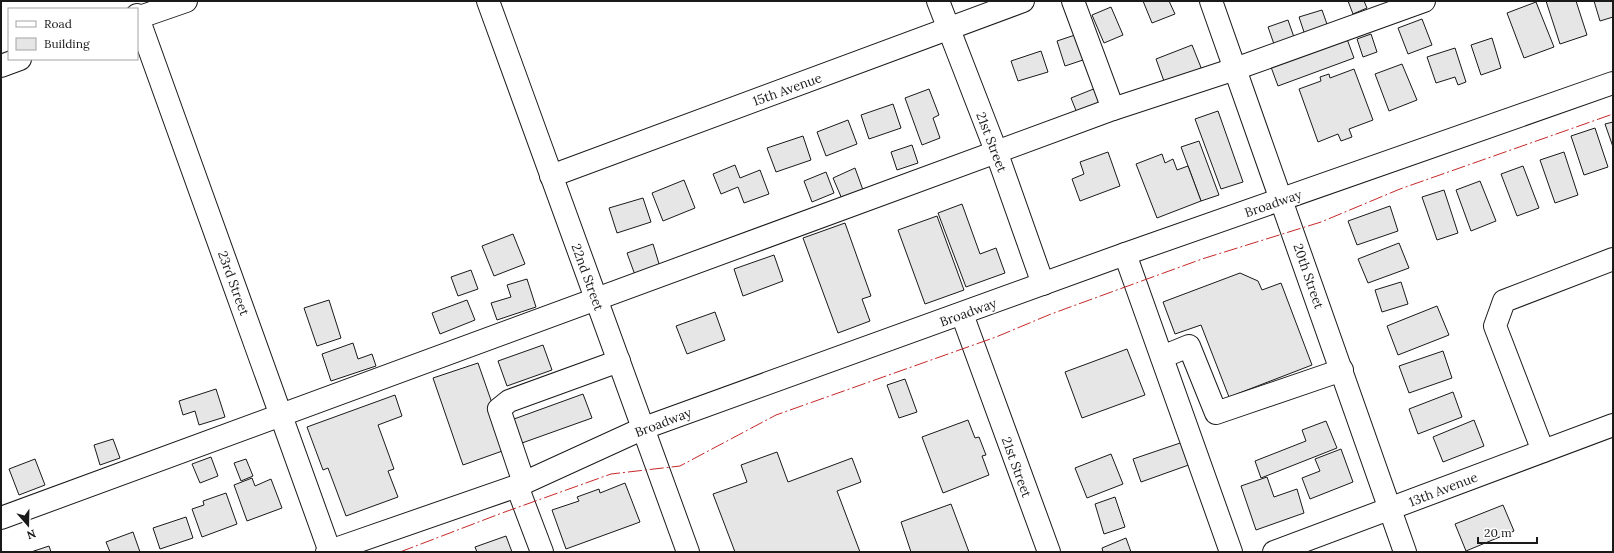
<svg xmlns="http://www.w3.org/2000/svg" width="1614" height="553" font-family="Lora,serif">
<style>
.building{fill:#e6e6e6;stroke:#1a1a1a}
.lines{fill:none;stroke-linecap:round;stroke-linejoin:round}
.minor-casing{stroke:#1a1a1a;stroke-width:24}
.major-casing{stroke:#1a1a1a;stroke-width:24}
.minor{stroke:#fff;stroke-width:22}
.major{stroke:#fff;stroke-width:22}
.power{stroke:#c62828;stroke-width:1;stroke-dasharray:14 3 2 3;stroke-linecap:butt}
.labels{text-anchor:middle;stroke-width:3;stroke-linejoin:round;paint-order:stroke}
.street-label{font-size:13px;fill:#1a1a1a;stroke:#fff}
</style>
<rect width="100%" height="100%" fill="#fff"/>
<g class="building">
<path d="M1143,1h26l6,13 -23,9z"/>
<path d="M1348,1h16l3,7 -14,6z"/>
<path d="M1546,1h30l11,34 -27,9z"/>
<path d="M1594,1h19v16l-13,4z"/>
<path d="M1536,2l18,45 -30,11 -17,-45z"/>
<path d="M1111,7l12,28 -19,8 -12,-28z"/>
<path d="M1322,10l6,17 -23,8 -6,-18z"/>
<path d="M1422,19l10,26 -24,9 -10,-26z"/>
<path d="M1288,20l7,20 -20,7 -7,-20z"/>
<path d="M1084,32l8,25 -27,9 -8,-25z"/>
<path d="M1371,34l6,18 -14,5 -6,-18z"/>
<path d="M1492,38l9,30 -20,7 -10,-30z"/>
<path d="M1347,39l7,19 -76,28 -7,-19z"/>
<path d="M1192,45l10,25 -37,14 -9,-25z"/>
<path d="M1455,48l11,34 -8,3 -3,-8 -19,6 -9,-26z"/>
<path d="M1041,51l7,21 -30,9 -7,-20z"/>
<path d="M1402,64l15,36 -28,11 -14,-37z"/>
<path d="M1354,69l19,51 -24,9 3,8 -11,4 -3,-7 -20,8 -19,-53 22,-8 -1,-4 9,-3 1,4z"/>
<path d="M1096,88l8,20 -25,10 -8,-20z"/>
<path d="M929,89l10,26 -6,3 7,20 -18,7 -17,-47z"/>
<path d="M893,104l8,24 -32,11 -8,-24z"/>
<path d="M1218,111l25,71 -22,7 -26,-70z"/>
<path d="M848,120l9,24 -31,12 -9,-24z"/>
<path d="M1613,122v25l-8,-23z"/>
<path d="M1595,128l13,39 -24,8 -13,-39z"/>
<path d="M803,136l8,24 -35,12 -9,-24z"/>
<path d="M1199,141l20,54 -18,6 -20,-54z"/>
<path d="M912,145l6,18 -21,7 -6,-18z"/>
<path d="M1108,152l12,34 -40,15 -8,-22 12,-5 -4,-12z"/>
<path d="M1564,152l14,43 -23,8 -15,-43z"/>
<path d="M1162,154l3,9 8,-4 4,11 11,-4 13,35 -44,17 -21,-54z"/>
<path d="M735,165l5,13 20,-8 9,24 -25,9 -6,-16 -17,7 -8,-20z"/>
<path d="M1523,166l16,42 -22,8 -16,-42z"/>
<path d="M855,168l8,22 -21,9 -9,-21z"/>
<path d="M826,172l8,21 -22,9 -8,-21z"/>
<path d="M684,180l11,28 -32,13 -11,-28z"/>
<path d="M1480,181l16,40 -25,10 -15,-41z"/>
<path d="M1444,190l14,43 -21,7 -15,-43z"/>
<path d="M643,198l8,24 -34,11 -8,-25z"/>
<path d="M962,204l18,50 16,-6 9,25 -39,14 -28,-74z"/>
<path d="M1390,206l8,25 -41,14 -9,-24z"/>
<path d="M937,216l27,74 -39,14 -27,-74z"/>
<path d="M845,223l26,73 -9,3 8,22 -32,12 -35,-95z"/>
<path d="M513,234l12,30 -31,12 -12,-30z"/>
<path d="M1399,243l10,25 -41,15 -10,-24z"/>
<path d="M653,244l7,23 -25,8 -8,-22z"/>
<path d="M774,255l9,26 -40,15 -9,-27z"/>
<path d="M471,270l7,19 -20,7 -7,-19z"/>
<path d="M1240,273l18,8 4,9 19,-7 31,82 -83,32 -28,-72 -26,9 -12,-32z"/>
<path d="M527,279l9,28 -39,13 -6,-17 20,-6 -4,-12z"/>
<path d="M1401,282l7,22 -26,8 -7,-22z"/>
<path d="M329,300l12,38 -24,8 -13,-38z"/>
<path d="M467,300l8,20 -35,14 -8,-21z"/>
<path d="M1437,306l12,29 -51,20 -11,-29z"/>
<path d="M715,312l10,28 -38,14 -11,-28z"/>
<path d="M353,343l5,16 14,-5 4,12 -45,15 -9,-27z"/>
<path d="M543,345l9,25 -45,16 -9,-25z"/>
<path d="M1127,349l18,46 -63,23 -17,-46z"/>
<path d="M1443,351l9,27 -43,15 -10,-27z"/>
<path d="M478,363l30,86 -45,16 -30,-87z"/>
<path d="M905,379l12,33 -18,6 -12,-33z"/>
<path d="M216,389l9,28 -26,8 -4,-14 -12,4 -4,-14z"/>
<path d="M1453,392l9,25 -44,17 -9,-25z"/>
<path d="M583,394l9,24 -70,25 -8,-24z"/>
<path d="M395,395l7,21 -24,9 16,44 -6,2 10,26 -52,19 -18,-48 -5,2 -16,-43z"/>
<path d="M968,420l7,18 4,-1 7,18 -4,1 7,19 -46,18 -21,-56z"/>
<path d="M1474,420l10,26 -41,16 -10,-25z"/>
<path d="M1326,421l11,27 -76,30 -6,-17 51,-20 -4,-11z"/>
<path d="M113,439l7,19 -20,7 -6,-20z"/>
<path d="M1189,440l8,22 -56,20 -8,-23z"/>
<path d="M1341,449l12,33 -43,17 -8,-21 18,-7 -5,-12z"/>
<path d="M777,452l11,30 64,-24 9,24 -24,9 23,61h-125l-22,-58 34,-12 -6,-17z"/>
<path d="M1111,454l12,30 -36,14 -12,-30z"/>
<path d="M211,457l7,19 -18,7 -8,-19z"/>
<path d="M35,459l10,26 -26,10 -10,-26z"/>
<path d="M246,459l7,17 -12,5 -7,-18z"/>
<path d="M1267,477l7,20 23,-8 7,24 -48,17 -15,-44z"/>
<path d="M252,478l3,8 16,-7 11,29 -35,13 -13,-36z"/>
<path d="M625,483l15,39 -74,27 -14,-39 27,-9 -2,-4 22,-8 1,4z"/>
<path d="M226,493l11,31 -35,13 -10,-28 12,-4 -1,-4z"/>
<path d="M1115,497l10,30 -21,7 -9,-30z"/>
<path d="M951,504l18,48h-58l-10,-30z"/>
<path d="M1503,505l11,26 -48,20 -11,-27z"/>
<path d="M186,517l7,21 -33,11 -7,-21z"/>
<path d="M133,532l7,20h-30l-4,-10z"/>
<path d="M506,536l6,16h-35l-2,-5z"/>
<path d="M1126,538l5,14h-28l-1,-4z"/>
<path d="M49,546l2,6h-20z"/>
</g>
<g class="lines">
<g class="minor-casing">
<g id="minor">
<path d="M488,1l200,551"/>
<path d="M938,1l58,150 47,133"/>
<path d="M1073,1l40,108"/>
<path d="M1211,1l194,551"/>
<path d="M137,15l193,537"/>
<path d="M137,18l49,-17"/>
<path d="M1,66l19,-7"/>
<path d="M551,176l472,-175"/>
<path d="M1125,254l106,298"/>
<path d="M962,314l87,238"/>
<path d="M1162,357l27,-11 27,67 126,-43"/>
<path d="M1543,451l-48,-125 9,-25 109,-42"/>
<path d="M524,483l-25,-74 10,-8 110,-40"/>
<path d="M517,486l25,66"/>
<path d="M1,518l1112,-409 122,-40 189,-68"/>
<path d="M1274,552l339,-127"/>
</g>
</g>
<g class="major-casing">
<path id="major" d="M327,552l190,-66 127,-58 481,-174 488,-171"/>
</g>
<use href="#minor" class="minor"/>
<use href="#major" class="major"/>
<path class="power" d="M400,552l102,-39 109,-39 69,-8 96,-51 220,-78 55,-23 151,-55 119,-37 79,-33 213,-75"/>
</g>
<g class="labels">
<g class="street-label">
<text transform="translate(787 89) rotate(-20)" y="5">15th Avenue</text>
<text transform="translate(992 142) rotate(69)" y="5">21st Street</text>
<text transform="translate(1273 203) rotate(-19)" y="5">Broadway</text>
<text transform="translate(1309 276) rotate(71)" y="5">20th Street</text>
<text transform="translate(588 277) rotate(70)" y="5">22nd Street</text>
<text transform="translate(234 283) rotate(70)" y="5">23rd Street</text>
<text transform="translate(968 312) rotate(-20)" y="5">Broadway</text>
<text transform="translate(663 422) rotate(-21)" y="5">Broadway</text>
<text transform="translate(1017 467) rotate(70)" y="5">21st Street</text>
<text transform="translate(1443 489) rotate(-21)" y="5">13th Avenue</text>
</g>
</g>
<rect width="1614" height="553" fill="none" stroke="#1a1a1a" stroke-width="4"/>
<rect x="8" y="8" width="130" height="52" fill="#ffffff" stroke="#a3a3a3"/>
<rect x="16" y="21" width="20" height="6" fill="#ffffff" stroke="#a3a3a3"/>
<text x="44" y="28" font-size="12" fill="#1a1a1a">Road</text>
<rect x="16" y="38" width="20" height="12" fill="#e6e6e6" stroke="#a3a3a3"/>
<text x="44" y="48" font-size="12" fill="#1a1a1a">Building</text>
<g transform="translate(28 525) rotate(160)" stroke="#ffffff" stroke-width="3" paint-order="stroke">
<path d="M0-3L7 15L0 10L-7 15Z" fill="#1a1a1a"/>
<text y="-6" font-size="11" font-weight="bold" text-anchor="middle" fill="#1a1a1a">N</text>
</g>
<path d="M1478 537v6h59v-6" fill="none" stroke="#1a1a1a" stroke-width="2"/>
<text x="1484" y="537" font-size="12" fill="#1a1a1a" stroke="#ffffff" stroke-width="3" paint-order="stroke">20 m</text>
</svg>
